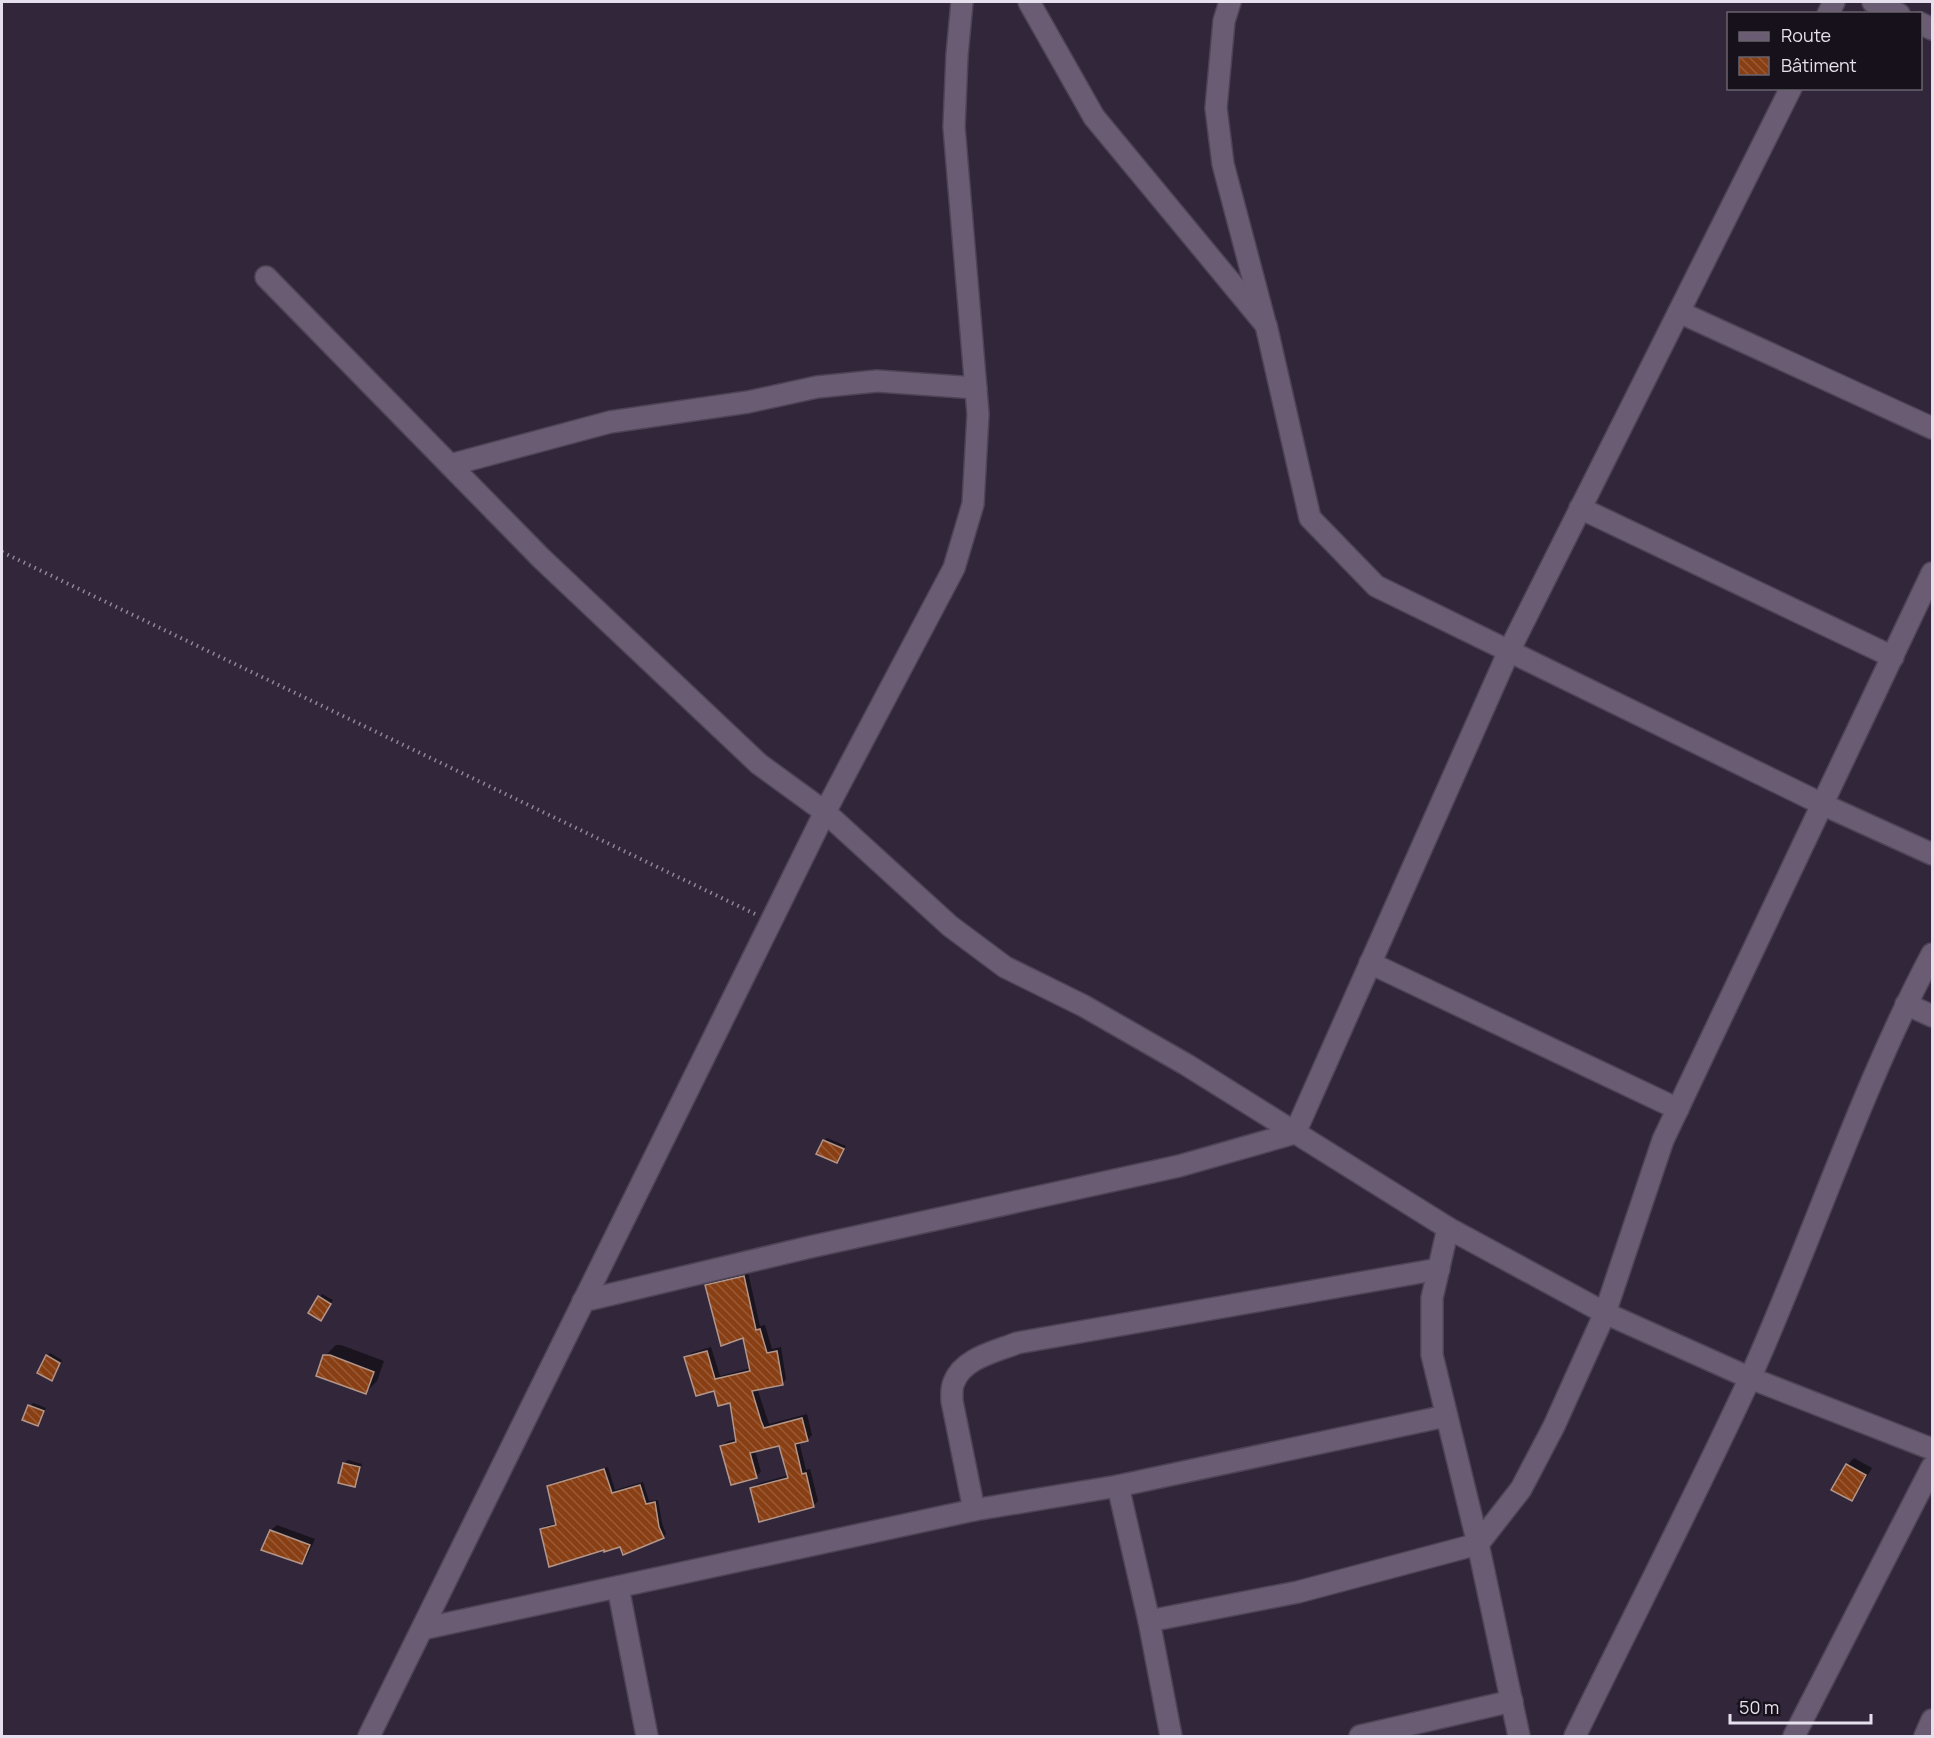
<svg xmlns="http://www.w3.org/2000/svg" width="1934" height="1738" font-family="Manrope,sans-serif">
<style>
.shadow{fill:#0007}
.building{fill:url(#building-back-hatch);stroke:#b39689;stroke-width:1.5}
.lines{fill:none;stroke-linecap:round;stroke-linejoin:round}
.minor-casing{stroke:#4e4456;stroke-width:24}
.path{stroke:#8f8797;stroke-width:4;stroke-dasharray:1.5 4.5;stroke-linecap:butt}
.minor{stroke:#695c73;stroke-width:21}
</style>
<defs>
<pattern id="building-back-hatch" width="6" height="6" patternUnits="userSpaceOnUse" patternTransform="scale(1.5)"><rect width="6" height="6" fill="#893f14"/><path d="M-1 5l2 2M0 0l6 6M5-1l2 2" fill="none" stroke="#9a5a36"/></pattern>
</defs>
<rect width="100%" height="100%" fill="#31263a"/>
<g class="shadow">
<path d="M827,1138l19,8 -9,16 -13,-21z"/>
<path d="M748,1272l12,54 5,-1 7,24 9,-2 5,32 -4,5 -25,4 12,36 38,-10 5,21 -4,4 -9,2 7,29 4,-1 8,32 -5,5 -61,-18 5,-4 32,-9 -9,-31 -25,6 6,22 -5,4 -34,-29 4,-5 11,-3 -5,-38 -46,-43 5,-5 20,-6 9,29 31,-8 -7,-32 -38,-50 5,-5z"/>
<path d="M322,1294l11,6 -10,16 -13,-4z"/>
<path d="M336,1345h5l43,16 -7,20 -11,11 -41,-36z"/>
<path d="M50,1353l12,7 -8,16 -7,-20z"/>
<path d="M33,1403l13,5 -8,16 -8,-18z"/>
<path d="M1854,1458l18,10 -14,24 -6,7 -18,-10 13,-24z"/>
<path d="M348,1460l14,4 -5,18 -3,3 -9,-22z"/>
<path d="M608,1467l7,23 28,-8 6,19 9,-1 4,23 4,11 -3,3 -42,8 -71,20 -8,-35 3,-4 12,-3 -8,-37 3,-3z"/>
<path d="M277,1525l38,14 -8,18 -5,6 -31,-33z"/>
</g>
<g class="building">
<path d="M823,1140l21,9 -7,14 -21,-9z"/>
<path d="M744,1276l12,54 4,-1 7,24 10,-2 6,34 -31,6 9,30 3,7 38,-10 6,23 -13,3 7,30 4,-1 8,34 -55,15 -9,-34 38,-10 -9,-32 -29,7 7,25 -26,7 -11,-39 16,-4 -6,-39 -12,3 -4,-15 -18,5 -12,-39 23,-6 8,28 35,-8 -7,-33 -22,8 -16,-61z"/>
<path d="M318,1296l13,8 -10,17 -13,-8z"/>
<path d="M46,1355l14,8 -8,18 -15,-8z"/>
<path d="M323,1355h7l44,17 -8,22 -50,-18z"/>
<path d="M28,1405l16,6 -6,15 -16,-6z"/>
<path d="M343,1463l17,4 -5,20 -17,-4z"/>
<path d="M1846,1464l20,11 -14,26 -21,-11z"/>
<path d="M604,1469l8,24 28,-8 6,19 9,-2 4,25 5,11 -41,17 -3,-8 -16,5v-2l-55,17 -9,-38 16,-4 -9,-39z"/>
<path d="M270,1530l40,15 -8,19 -41,-14z"/>
</g>
<g class="lines">
<g class="minor-casing">
<g id="minor">
<path d="M1029,2l65,115 172,208 44,193 66,68 448,219 108,49"/>
<path d="M1230,2l-6,19 -8,87 7,56 41,155"/>
<path d="M1873,2l26,12"/>
<path d="M1828,14l6,-12"/>
<path d="M1920,23l12,6"/>
<path d="M266,277l275,281 218,206 66,48 125,114 55,41 79,39 103,59 261,163 157,85 145,65 182,71"/>
<path d="M1679,312l253,116"/>
<path d="M450,465l160,-43 138,-20 69,-15 60,-6 99,7"/>
<path d="M1580,508l313,149"/>
<path d="M1370,963l308,146"/>
<path d="M1906,1004l26,12"/>
<path d="M1448,1228l-16,70v57l46,189 41,192"/>
<path d="M583,1301l227,-54 369,-81 116,-33 214,-482 282,-563"/>
<path d="M1118,1486l31,135 149,-29 180,-48 43,-55 33,-63 51,-113 58,-173 269,-567"/>
<path d="M974,1510l-22,-109c0,-6 -1,-13 2,-19 9,-24 41,-30 63,-39l422,-74"/>
<path d="M618,1587l29,149"/>
<path d="M1149,1621l22,115"/>
<path d="M422,1629l552,-119 144,-24 328,-70"/>
<path d="M369,1736l456,-924 129,-244 19,-64 5,-90 -24,-287 3,-72 5,-53"/>
<path d="M1360,1736l152,-35"/>
<path d="M1575,1736c58,-119 119,-237 175,-358 63,-140 110,-288 182,-424"/>
<path d="M1794,1736l138,-269"/>
<path d="M1925,1736l7,-16"/>
</g>
</g>
<path class="path" d="M2,552l753,362"/>
<use href="#minor" class="minor"/>
</g>
<rect width="1934" height="1738" fill="none" stroke="#e6dfed" stroke-width="6"/>
<rect x="1727" y="12" width="195" height="78" fill="#16111a" stroke="#69636e" stroke-width="1.5"/>
<rect x="1739" y="32" width="30" height="9" fill="#695c73" stroke="#69636e" stroke-width="1.5"/>
<text x="1781" y="42" font-size="18" fill="#e6dfed">Route</text>
<rect x="1739" y="57" width="30" height="18" fill="url(#building-back-hatch)" stroke="#69636e" stroke-width="1.5"/>
<text x="1781" y="72" font-size="18" fill="#e6dfed">Bâtiment</text>
<path d="M1730 1714v9h141v-9" fill="none" stroke="#e6dfed" stroke-width="3"/>
<text x="1739" y="1714" font-size="18" fill="#e6dfed" stroke="#16111a" stroke-width="4.5" paint-order="stroke">50 m</text>
</svg>
